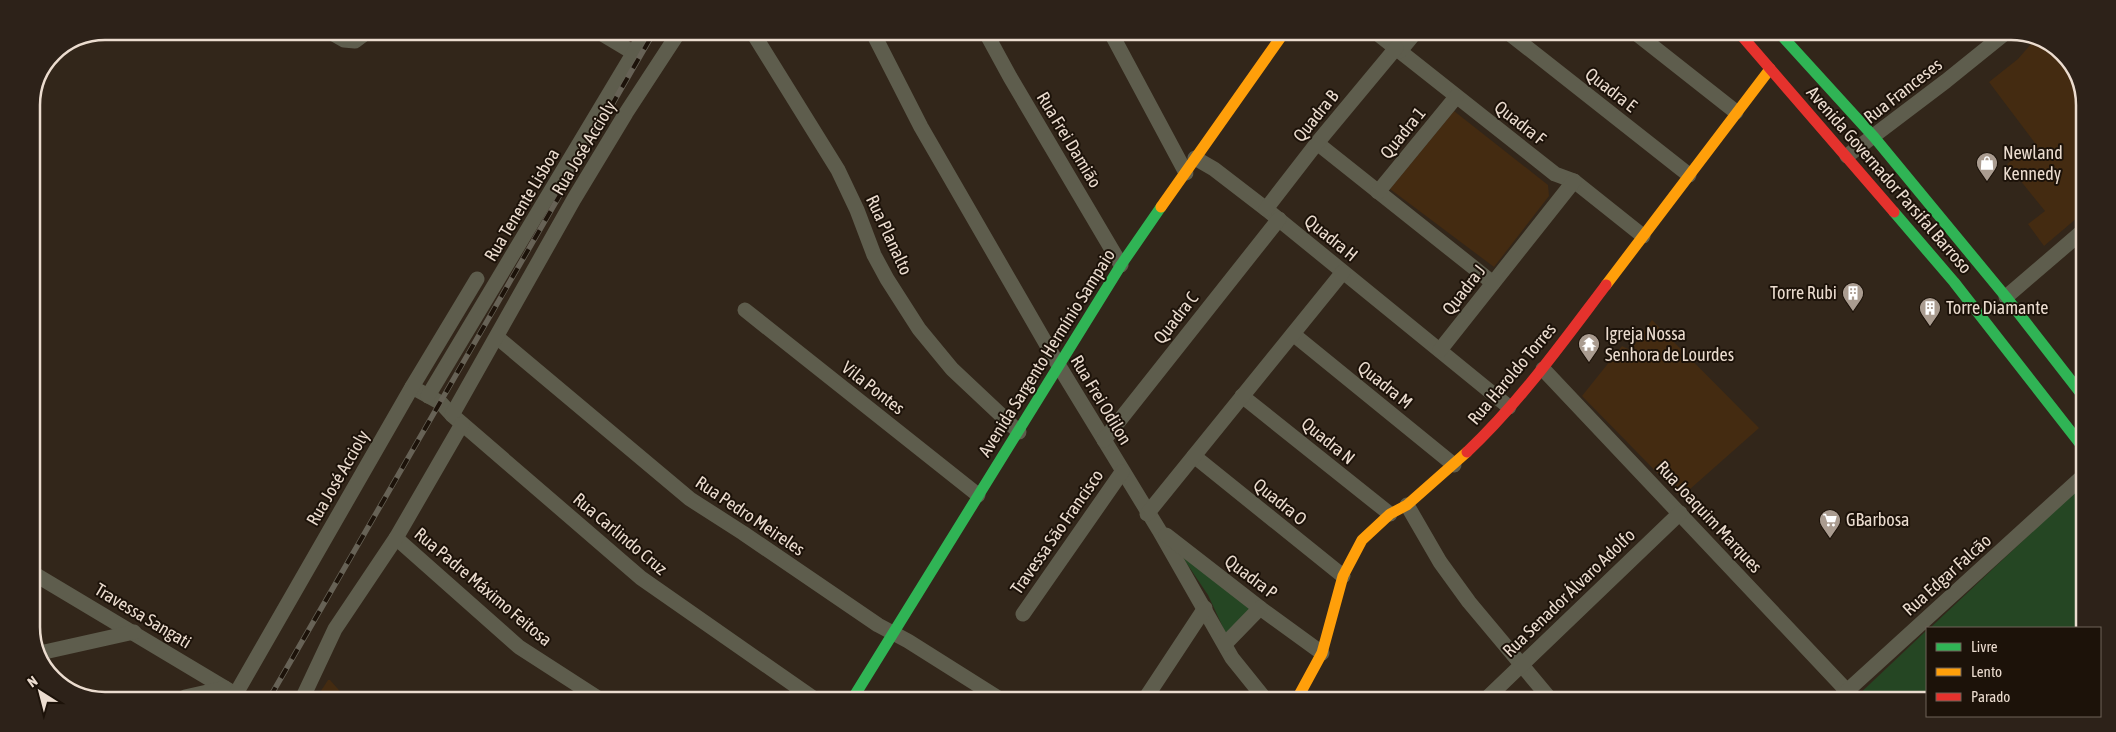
<svg xmlns="http://www.w3.org/2000/svg" width="2116" height="732" font-family="'Asap Condensed',sans-serif">
<style>
.built{fill:#442b11}
.green{fill:#254623}
.lines{fill:none;stroke-linecap:round;stroke-linejoin:round}
.street{stroke:#5e5d4d;stroke-width:15}
.fast{stroke:#30b455;stroke-width:11}
.slow{stroke:#ff9f0a;stroke-width:11}
.jam{stroke:#e5322d;stroke-width:11}
.rail-casing{stroke:#676256;stroke-width:5.5}
.rail{stroke:#1c1209;stroke-width:4;stroke-dasharray:11;stroke-linecap:butt}
.labels{text-anchor:middle;stroke-width:4;stroke-linejoin:round;paint-order:stroke}
.street-label{font-size:18px;fill:#ebdccf;stroke:#1c1209}
.poi-label{font-size:18px;fill:#ebdccf;stroke:#1c1209;text-anchor:start}
.rim{fill:none;stroke:#ebdccf;stroke-width:2.5}
</style>
<rect width="100%" height="100%" fill="#32261a"/>
<g class="built">
<path d="M2037,37l32,23 16,40 -1,112 -40,34 -16,-22 17,-13 -38,-47 28,-21 -46,-61 29,-23z"/>
<path d="M1454,111l94,74 1,11 -55,71 -104,-78z"/>
<path d="M1652,320l107,108 -78,69 -99,-101 40,-50 8,4z"/>
<path d="M328,680h2l15,17h-28z"/>
</g>
<g class="green">
<path d="M2082,485l-1,143h-151z"/>
<path d="M1177,549l75,58 -25,29 -19,-41z"/>
<path d="M1927,630v71l-74,-1z"/>
</g>
<g class="lines">
<g class="street">
<path d="M330,32l14,8 11,1 12,-9"/>
<path d="M599,32l35,21"/>
<path d="M753,33l85,137 19,40 17,45 13,24 32,50 33,40 67,63"/>
<path d="M873,33l48,94 138,239 100,164 73,128 33,41"/>
<path d="M986,33l24,44 111,188"/>
<path d="M1111,33l75,140"/>
<path d="M1378,34l177,140 19,7 69,55"/>
<path d="M1510,34l179,141"/>
<path d="M1637,34l99,78"/>
<path d="M1400,51l14,-17"/>
<path d="M1317,143l176,140"/>
<path d="M1847,156l99,-75 57,-46"/>
<path d="M1195,158l19,11 52,40 243,198"/>
<path d="M1378,192l78,-95"/>
<path d="M1266,209l51,-66 79,-95"/>
<path d="M2006,297l78,-67"/>
<path d="M745,310l233,185"/>
<path d="M1293,334l161,131"/>
<path d="M498,338l192,161 53,34 135,92 30,16 92,58"/>
<path d="M1440,350l134,-169"/>
<path d="M1543,369l304,322"/>
<path d="M412,387l29,16 11,12 189,163 172,120"/>
<path d="M428,396l218,-364"/>
<path d="M1242,396l148,118"/>
<path d="M452,415l122,-216 52,-86 53,-81"/>
<path d="M1104,440l175,-221"/>
<path d="M1194,456l149,120"/>
<path d="M1407,505l33,57 29,40 82,98"/>
<path d="M1147,514l196,-242"/>
<path d="M1166,535l94,73 62,45"/>
<path d="M396,538l123,109 79,51"/>
<path d="M31,572l204,122"/>
<path d="M1023,614l99,-142"/>
<path d="M1225,644l35,-36"/>
<path d="M40,653l94,-21"/>
<path d="M185,697l40,-9"/>
<path d="M234,697l178,-310 65,-108"/>
<path d="M303,697l32,-68 61,-91 66,-114"/>
<path d="M1145,699l60,-91"/>
<path d="M1485,700l195,-187"/>
<path d="M1837,700l245,-223"/>
</g>
<g class="fast">
<path d="M1781,35l93,102 132,160 77,99"/>
<path d="M1894,212l60,70 128,164"/>
<path d="M853,698l268,-433 40,-58"/>
</g>
<g class="slow">
<path d="M1161,207l122,-173"/>
<path d="M1606,285l164,-216"/>
<path d="M1297,699l25,-46 21,-77 19,-36 28,-26 17,-9 60,-53"/>
</g>
<g class="jam">
<path d="M1741,35l153,177"/>
<path d="M1467,452c53,-50 95,-109 139,-167"/>
</g>
<g class="rail-casing">
<path id="rail" d="M270,697l384,-665"/>
</g>
<use href="#rail" class="rail"/>
</g>
<defs>
<g id="shop-pin" transform="scale(1.125)"><path d="M0 17L-7.5 6A9.5 9.5 0 1 1 7.5 6Z" fill="#aa9c90" stroke="#1c1209"/><path d="M-5-2.5h2.3a2.7 3.5 0 0 1 5.4 0H5L5.5 6h-11ZM-1.5-2.5h3a1.5 2.3 0 0 0-3 0Z" fill="#fff"/></g>
<g id="building-pin" transform="scale(1.125)"><path d="M0 17L-7.5 6A9.5 9.5 0 1 1 7.5 6Z" fill="#aa9c90" stroke="#1c1209"/><path d="M-4-6H4V6H1V3H-1V6H-4ZM-2.5-4.3h1.7v1.8h-1.7ZM.8-4.3h1.7v1.8H.8ZM-2.5-1h1.7V.8h-1.7ZM.8-1h1.7V.8H.8Z" fill="#fff"/></g>
<g id="temple-pin" transform="scale(1.125)"><path d="M0 17L-7.5 6A9.5 9.5 0 1 1 7.5 6Z" fill="#aa9c90" stroke="#1c1209"/><path d="M0-6L5-2H3V0L6.5 2.5H4V6H1.5V3h-3V6H-4V2.5H-6.5L-3 0V-2H-5Z" fill="#fff"/></g>
<g id="supermarket-pin" transform="scale(1.125)"><path d="M0 17L-7.5 6A9.5 9.5 0 1 1 7.5 6Z" fill="#aa9c90" stroke="#1c1209"/><path d="M-6-5.5h2.5l.6 2H6L4.5 2H-2.5L-4.4-4H-6ZM-1.5 3.2a1.3 1.3 0 1 0 .1 0ZM3 3.2a1.3 1.3 0 1 0 .1 0Z" fill="#fff"/></g>
</defs>
<g fill-rule="evenodd">
<use href="#shop-pin" x="1987" y="163"/>
<use href="#building-pin" x="1853" y="293"/>
<use href="#building-pin" x="1930" y="308"/>
<use href="#temple-pin" x="1589" y="344"/>
<use href="#supermarket-pin" x="1830" y="520"/>
</g>
<g class="labels">
<g class="street-label">
<text transform="translate(1611 90) rotate(38)" y="6">Quadra E</text>
<text transform="translate(1903 91) rotate(-38)" y="6">Rua Franceses</text>
<text transform="translate(1316 116) rotate(-51)" y="6">Quadra B</text>
<text transform="translate(1520 123) rotate(38)" y="6">Quadra F</text>
<text transform="translate(1403 133) rotate(-51)" y="6">Quadra 1</text>
<text transform="translate(1069 140) rotate(59)" y="6">Rua Frei Damião</text>
<text transform="translate(584 148) rotate(-59)" y="6">Rua José Accioly</text>
<text transform="translate(1889 180) rotate(49)" y="6">Avenida Governador Parsifal Barroso</text>
<text transform="translate(522 205) rotate(-59)" y="6">Rua Tenente Lisboa</text>
<text transform="translate(889 235) rotate(65)" y="6">Rua Planalto</text>
<text transform="translate(1331 238) rotate(39)" y="6">Quadra H</text>
<text transform="translate(1464 290) rotate(-52)" y="6">Quadra J</text>
<text transform="translate(1176 318) rotate(-52)" y="6">Quadra C</text>
<text transform="translate(1047 353) rotate(-58)" y="6">Avenida Sargento Hermínio Sampaio</text>
<text transform="translate(1512 374) rotate(-50)" y="6">Rua Haroldo Torres</text>
<text transform="translate(1385 385) rotate(39)" y="6">Quadra M</text>
<text transform="translate(873 388) rotate(38)" y="6">Vila Pontes</text>
<text transform="translate(1101 400) rotate(59)" y="6">Rua Frei Odilon</text>
<text transform="translate(1328 441) rotate(39)" y="6">Quadra N</text>
<text transform="translate(338 478) rotate(-60)" y="6">Rua José Accioly</text>
<text transform="translate(1280 502) rotate(39)" y="6">Quadra O</text>
<text transform="translate(750 516) rotate(34)" y="6">Rua Pedro Meireles</text>
<text transform="translate(1709 517) rotate(47)" y="6">Rua Joaquim Marques</text>
<text transform="translate(1057 532) rotate(-55)" y="6">Travessa São Francisco</text>
<text transform="translate(620 534) rotate(40)" y="6">Rua Carlindo Cruz</text>
<text transform="translate(1947 575) rotate(-42)" y="6">Rua Edgar Falcão</text>
<text transform="translate(1251 577) rotate(37)" y="6">Quadra P</text>
<text transform="translate(483 587) rotate(40)" y="6">Rua Padre Máximo Feitosa</text>
<text transform="translate(1569 593) rotate(-44)" y="6">Rua Senador Álvaro Adolfo</text>
<text transform="translate(143 616) rotate(31)" y="6">Travessa Sangati</text>
</g>
<g class="poi-label">
<text x="2003" y="159">Newland<tspan x="2003" dy="21">Kennedy</tspan></text>
<text x="1837" y="299" text-anchor="end">Torre Rubi</text>
<text x="1946" y="314">Torre Diamante</text>
<text x="1605" y="340">Igreja Nossa<tspan x="1605" dy="21">Senhora de Lourdes</tspan></text>
<text x="1846" y="526">GBarbosa</text>
</g>
</g>
<path d="M0 0H2116V732H0ZM105 40H2011A65 65 0 0 1 2076 105V627A65 65 0 0 1 2011 692H105A65 65 0 0 1 40 627V105A65 65 0 0 1 105 40Z" fill="#2d2219" fill-rule="evenodd"/>
<path class="rim" d="M105 40H2011A65 65 0 0 1 2076 105V627A65 65 0 0 1 2011 692H105A65 65 0 0 1 40 627V105A65 65 0 0 1 105 40Z"/>
<rect x="1926" y="627" width="175" height="90" fill="#1c1209" stroke="#6f6358"/>
<rect x="1936" y="643" width="25" height="8" fill="#30b455" stroke="#6f6358"/>
<text x="1971" y="652" font-size="15" fill="#ebdccf">Livre</text>
<rect x="1936" y="668" width="25" height="8" fill="#ff9f0a" stroke="#6f6358"/>
<text x="1971" y="677" font-size="15" fill="#ebdccf">Lento</text>
<rect x="1936" y="693" width="25" height="8" fill="#e5322d" stroke="#6f6358"/>
<text x="1971" y="702" font-size="15" fill="#ebdccf">Parado</text>
<g transform="translate(40 692) rotate(324)" stroke="#1c1209" stroke-width="4" paint-order="stroke">
<path d="M0-4L9 19L0 12L-9 19Z" fill="#ebdccf"/>
<text y="-8" font-size="14" font-weight="bold" text-anchor="middle" fill="#ebdccf">N</text>
</g>
</svg>
